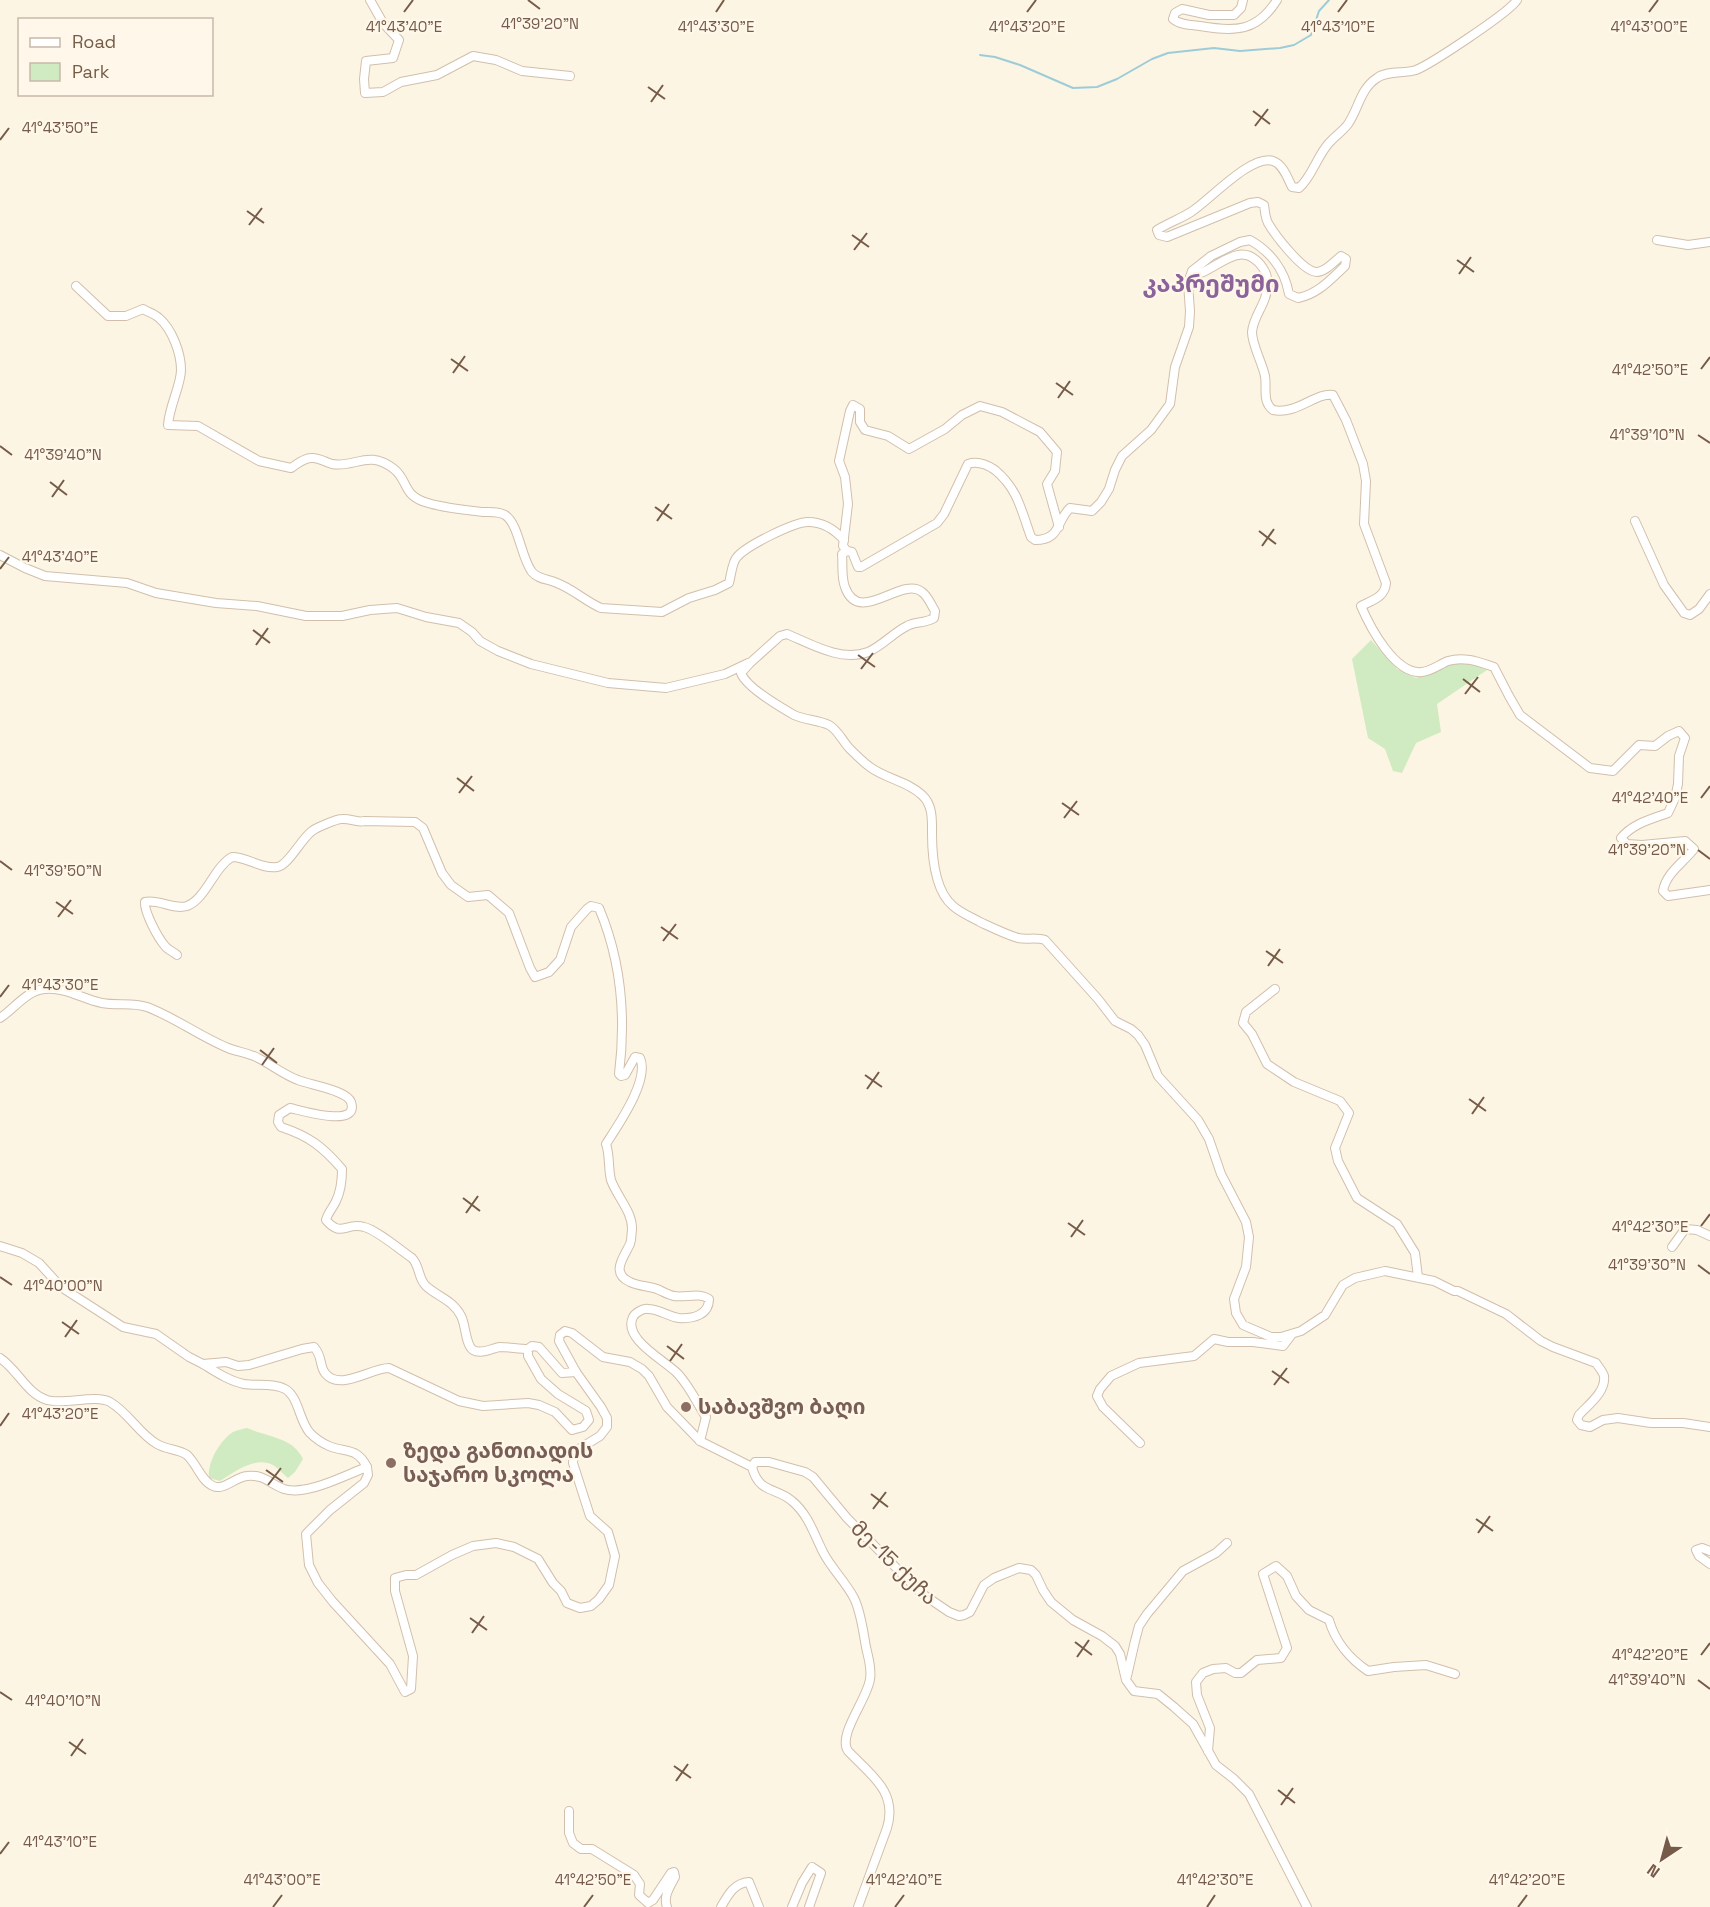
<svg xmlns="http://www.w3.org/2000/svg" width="1710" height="1907" font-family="'Space Grotesk','Noto Sans Georgian',sans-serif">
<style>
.green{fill:#d0ebc1}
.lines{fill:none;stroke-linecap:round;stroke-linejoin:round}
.stream{stroke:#9dccd9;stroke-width:2}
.minor-casing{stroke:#d1bfac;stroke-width:10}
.minor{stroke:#fff;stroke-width:8}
.ticks{fill:none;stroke:#765b48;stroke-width:2}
.education-dot{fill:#8d6e63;stroke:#fff8ea;stroke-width:2}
.labels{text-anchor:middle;stroke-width:4.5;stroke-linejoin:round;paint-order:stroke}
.education-label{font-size:21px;font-weight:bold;fill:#785e54;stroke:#fff8ea;text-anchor:start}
.street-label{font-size:21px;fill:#765b48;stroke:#fff8ea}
.quarter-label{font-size:24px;font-weight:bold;fill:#8b639a;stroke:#fff8ea}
.ticks-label{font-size:15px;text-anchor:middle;fill:#765b48;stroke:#fff8ea;stroke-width:4.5;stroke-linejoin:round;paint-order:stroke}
</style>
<rect width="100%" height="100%" fill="#fdf5e3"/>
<g class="green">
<path d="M1371,640l26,29 19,9 36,-15 15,-3 20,10 -50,34 4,28 -25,11 -14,30 -9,-2 -8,-22 -17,-11 -16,-79z"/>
<path d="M247,1428c20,9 46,9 56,31l-8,13 -7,6c-5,-4 -10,-10 -15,-13 -18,-9 -38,7 -53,16l-11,-3c-2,-15 11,-38 24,-46 4,-2 9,-3 14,-4z"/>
</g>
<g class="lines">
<path class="stream" d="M980,55l15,2 25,8 53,23 24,-1 20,-8 35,-20 16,-6 46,-5 26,3 40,-3 14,-3 17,-10 8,-24 10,-11"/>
<g class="minor-casing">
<g id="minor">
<path d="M370,0l13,23 16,17 -6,18 -27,3 -2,18 1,14 18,-1 18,-10 36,-7 36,-19 23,4 26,11 48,5"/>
<path d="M1243,0l-2,8 -7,7h-25l-27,-6 -7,4 -2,6c7,6 18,6 27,7 35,6 57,6 77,-26"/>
<path d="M1517,0c-7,12 -86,64 -101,70 -12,4 -28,0 -39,8 -17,11 -18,30 -29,46 -5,7 -13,12 -19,19 -12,13 -17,34 -30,45l-7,-1c-4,-8 -9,-23 -19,-26 -22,-7 -63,39 -82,51 -11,7 -23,11 -34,18l2,5 8,2 83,-34 8,-1 6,3c1,6 1,12 4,18 7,12 35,49 49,49 8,0 18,-11 24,-16l5,3 -1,7c-15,14 -27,28 -47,32l-9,-4c-4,-23 -18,-42 -39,-54l-10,2 -29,14 -19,15 -4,13 2,27 -1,16 -14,40 -5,37 -19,26 -29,26 -7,14 -6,19 -8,13 -9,9 -22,-3c-14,13 -9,32 -35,32l-4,-3c-10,-27 -13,-48 -36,-67 -9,-6 -18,-9 -27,-6l-24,50 -7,9 -76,44h-3l-6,-15 -5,-1 -5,3c1,10 -1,23 3,33 14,40 57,-12 77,5 6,4 9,13 13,19l-1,7c-10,6 -19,3 -27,8 -14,7 -25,20 -39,26 -27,10 -57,-8 -81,-18l-7,2 -30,27 -9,10c5,14 39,34 53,42 11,5 24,5 35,10 9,5 14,17 21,24 6,6 13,13 20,18 16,12 37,14 52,28 11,10 10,25 10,38 0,23 2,57 21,73 8,7 18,11 27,16 13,6 25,12 38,16 9,2 18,-1 27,2l53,59 17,22 16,8 7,6 7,10 13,31 40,44 11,19 12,35 25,48 3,15 -3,30 -12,32 2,14 7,12 28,12h10l20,-6 24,-16 18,-30 12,-7 30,-7 49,10 20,10h4l48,23 35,27 12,6 43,16c2,3 7,9 8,13 2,16 -16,29 -25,39l-2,5 4,5 9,2 13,-7 15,-2 33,5h32l27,4"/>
<path d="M1657,240l31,5 22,-3"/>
<path d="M1190,277c5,-2 12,-4 17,-7 19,-10 38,-28 56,-2 6,9 6,19 2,30 -4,12 -12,21 -13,34 0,13 10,30 13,44 2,12 -3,26 8,34 24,5 43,-18 60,-15l13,25 17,44 3,17 -2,43 22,59c-1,14 -13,17 -25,23 9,21 34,69 61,66 10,-1 18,-8 26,-11 16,-5 31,1 46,6l15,29 11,19 70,53 23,3 26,-26 16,1 13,-10 11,-5 6,7 -6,18 -1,28 -3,14 -7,15c-17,6 -36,11 -47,25l6,6 15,1 43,-4 9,8c-11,14 -28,24 -31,42l5,5 42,-6"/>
<path d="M76,286l32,30h18l17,-7c5,3 12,5 16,9 13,11 22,35 22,52 0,15 -12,37 -13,55l30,1 61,35 32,7c6,-4 13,-10 20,-10 7,-1 14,4 21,6 24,4 36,-15 62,5 15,12 8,27 34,34 17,5 37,7 55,9 7,0 15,-1 22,3 14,9 16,43 27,57 7,8 17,7 25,11 16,6 28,18 44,25l61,4 27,-14 26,-8 14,-7c2,-7 3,-21 8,-26 9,-11 57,-35 71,-35 15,0 27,8 36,18"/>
<path d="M1635,521l29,64 20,28 6,2 9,-6 11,-15"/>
<path d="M847,551l-4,-5 5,-42 -3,-27 -6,-16 11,-50 3,-6 7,4v13l5,8 23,6 21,13 36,-20 17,-14 18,-9 22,6 38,20 17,20 -2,19 -8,13 12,43"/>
<path d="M0,555l25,13 20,8 82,7 29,10 60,10 41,3 49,10h36l28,-6 27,-2 29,9 33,6 13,9 8,9 18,10 33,13 77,19 58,5 59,-14 23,-11"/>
<path d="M177,955c-3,-3 -9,-5 -12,-9 -7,-8 -21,-34 -20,-44 14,-3 28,8 42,4 19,-7 27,-39 45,-49 16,0 28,12 45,10 11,-1 24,-28 35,-36 4,-3 24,-12 30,-12 8,-1 14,4 22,2l51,1 8,6 19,45 9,12 17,12 20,-2 21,18 21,55 5,9 14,-5 11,-12 11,-33 16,-18 4,-3 8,2c22,52 27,110 20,166l2,2 4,-1 10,-18 5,1c10,22 -22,67 -34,86 4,11 2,24 5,36 6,17 22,32 21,50 -1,5 0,9 -2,14 -6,13 -20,29 0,38 8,4 18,4 27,7 5,2 11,6 17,7 12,2 25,-4 35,3 0,16 -16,20 -30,19 -10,-1 -20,-9 -31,-9 -5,-1 -13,4 -15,8 -11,22 33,44 45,57 12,13 19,29 28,43l-6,24"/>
<path d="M1275,989l-29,23 -3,11 9,11 15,30 27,18 46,19 9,12 -14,35 3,13 19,37 40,26 18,29 3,24"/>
<path d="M0,1018c14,-9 27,-28 45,-29 21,-2 37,10 57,14 15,3 30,-1 45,4 27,10 54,30 81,41 10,4 21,5 30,10 14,7 26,17 40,22 12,5 49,10 53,22 9,27 -51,8 -61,6l-11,7 -1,7 3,5c28,9 42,20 61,42 0,11 -1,22 -6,32 -3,7 -8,11 -10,19 15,18 20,2 38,7 13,3 36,23 48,31 8,8 6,21 14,28 12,11 27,14 35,30 5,9 4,28 12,34 8,5 19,-2 27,-3 9,0 19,2 28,2"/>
<path d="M0,1246l22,7 17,10 22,24 62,40 33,7 33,23 14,7"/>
<path d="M1672,1247l13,-18 12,1 13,6"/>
<path d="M0,1358c17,11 27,36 47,42 17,5 49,-6 63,2 19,11 29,32 47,42 10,6 22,5 30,11 10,9 14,26 26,31 11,5 22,-9 34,-10 17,-2 23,8 37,13 23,7 61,-14 83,-22 -10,-20 -21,-14 -38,-21 -7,-3 -14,-8 -19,-13 -11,-12 -11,-36 -25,-44 -11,-6 -28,-3 -41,-5 -15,-3 -28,-12 -41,-20l23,-2 12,4 11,-1 53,-16 12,-2c9,10 5,18 11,26 14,19 46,-5 64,-5l70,33 24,5 45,-3 11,2 16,7 17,18 11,-3 6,-7 -3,-9 -28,-17 -17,-15 -13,-23v-7l4,-3 7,1 23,26 14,-1 -17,-31 1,-6 5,-4 7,2 31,24 27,5 12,7 7,7 18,31 33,34 52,26c7,27 24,20 40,34 16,13 22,33 31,51 8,16 22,29 31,46 7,14 9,33 12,49 2,10 6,21 4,32 -2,19 -33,56 -22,72 23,24 50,41 39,77l-29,79"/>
<path d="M1140,1443l-37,-36 -6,-11 3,-7 11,-13 28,-13 55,-7 20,-17 14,3h25l30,4 9,-12"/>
<path d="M367,1467l1,8 -4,8 -34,27 -24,24 3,31 9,18 15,19 57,62 15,28 6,-3 2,-33 -18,-65v-13l11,-3h10l36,-20 21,-9 23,-3 18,4 24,12 15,24 8,8 6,12 13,5 11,-2 8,-7 10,-14 6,-29 -7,-24 -18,-16 -17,-53 1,-11 26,-16 7,-9v-9l-6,-11 -25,-35"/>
<path d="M752,1467l3,-5h14l36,10 8,5 34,41 74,75 28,19 10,4 5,-1 6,-3 14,-27 10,-7 25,-10 12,2 5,5 7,15 8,12 22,18 29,16 13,10 5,8 6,26 8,11 24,3 16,13 19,17 23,41 18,14 15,15 58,113"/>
<path d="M1710,1551l-8,-3 -6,2 3,6 11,8"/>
<path d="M1127,1676l8,-35 4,-15 8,-12 36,-43 33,-18 11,-10"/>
<path d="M1208,1751l2,-23 -13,-33 -1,-13 7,-9 10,-4 13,-1 9,5h6l16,-13 24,-2 6,-10 -24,-74 13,-8 11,10 9,20 13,14 20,10c6,21 21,39 39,51l26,-4 32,-2 29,9"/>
<path d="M569,1811v22l4,10 8,6h11l42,26 6,9 -1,11 9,8 5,-3 18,-27 3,-1 1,5c-5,10 -12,19 -8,30"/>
<path d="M721,1907c7,-12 13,-24 28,-25l10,25"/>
<path d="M792,1907l10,-24 10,-16 9,6 -12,34"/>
</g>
</g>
<use href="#minor" class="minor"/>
</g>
<path class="ticks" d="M528,0l12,9M404,12l9,-12M716,12l8,-12M1027,12l9,-12M1338,12l9,-12M1649,12l9,-12M648,87l17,12M651,102l12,-17M1253,111l17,13M1255,126l13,-17M0,140l9,-12M247,211l17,12M249,225l13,-17M852,235l17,12M854,250l13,-17M1457,260l17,12M1459,274l12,-17M451,359l17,12M1701,369l9,-12M453,373l12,-17M1056,383l17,12M1058,398l12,-17M1698,435l12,8M0,446l12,9M50,482l17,13M52,497l12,-17M655,507l17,12M657,521l12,-17M1259,531l17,13M1262,546l12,-17M0,569l9,-12M253,630l17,13M256,645l12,-17M858,655l17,12M861,669l12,-16M1463,679l17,13M1465,694l13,-17M457,778l17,13M459,793l13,-17M1701,798l9,-12M1062,803l17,12M1064,818l13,-17M1698,850l12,9M0,861l12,9M56,902l17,12M58,917l13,-17M661,927l17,12M663,941l13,-17M1266,951l17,12M1268,966l12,-17M0,997l9,-12M260,1050l17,13M262,1065l12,-17M865,1075l17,12M867,1089l12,-17M1469,1099l17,12M1472,1114l12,-17M463,1198l17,13M466,1213l12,-17M1068,1223l17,12M1701,1226l9,-12M1071,1237l12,-17M1698,1265l12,9M0,1277l12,8M62,1322l17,12M65,1337l12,-17M667,1346l17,13M670,1361l12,-17M1272,1371l17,12M1274,1385l13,-17M0,1426l9,-13M266,1470l17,12M268,1485l13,-17M871,1494l17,13M873,1509l13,-17M1476,1519l17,12M1478,1533l12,-17M470,1618l17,12M472,1633l12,-17M1075,1642l17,13M1701,1655l9,-12M1077,1657l12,-17M1698,1680l12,9M0,1692l12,8M69,1742l17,12M71,1756l12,-17M674,1766l17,12M676,1781l12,-17M1278,1790l17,13M1281,1805l12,-17M0,1854l9,-12M273,1907l9,-12M584,1907l9,-12M895,1907l9,-12M1207,1907l8,-12M1518,1907l9,-12"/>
<g class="education-dot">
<circle cx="686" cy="1407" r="6"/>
<circle cx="391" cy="1463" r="6"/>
</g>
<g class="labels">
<g class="education-label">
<text x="698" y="1414">საბავშვო ბაღი</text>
<text x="403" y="1458">ზედა განთიადის<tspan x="403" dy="24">საჯარო სკოლა</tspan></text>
</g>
<g class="street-label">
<text transform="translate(894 1563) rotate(44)" y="7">მე-15 ქუჩა</text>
</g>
<g class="quarter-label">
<text x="1211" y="292">კაპრეშუმი</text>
</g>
</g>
<g class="ticks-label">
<text x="540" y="29">41°39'20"N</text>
<text x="404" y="32">41°43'40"E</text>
<text x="1338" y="32">41°43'10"E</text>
<text x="1649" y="32">41°43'00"E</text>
<text x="716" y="32">41°43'30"E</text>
<text x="1027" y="32">41°43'20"E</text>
<text x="60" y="133">41°43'50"E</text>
<text x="1650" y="375">41°42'50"E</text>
<text x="1647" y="440">41°39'10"N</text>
<text x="63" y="460">41°39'40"N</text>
<text x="60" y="562">41°43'40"E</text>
<text x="1650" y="803">41°42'40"E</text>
<text x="1647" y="855">41°39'20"N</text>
<text x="63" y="876">41°39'50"N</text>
<text x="60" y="990">41°43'30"E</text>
<text x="1650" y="1232">41°42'30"E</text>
<text x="1647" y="1270">41°39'30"N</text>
<text x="63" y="1291">41°40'00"N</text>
<text x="60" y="1419">41°43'20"E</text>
<text x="1650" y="1660">41°42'20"E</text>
<text x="1647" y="1685">41°39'40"N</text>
<text x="63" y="1706">41°40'10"N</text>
<text x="60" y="1847">41°43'10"E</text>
<text x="282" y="1885">41°43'00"E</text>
<text x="593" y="1885">41°42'50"E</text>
<text x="904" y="1885">41°42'40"E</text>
<text x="1215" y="1885">41°42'30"E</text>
<text x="1527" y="1885">41°42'20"E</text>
</g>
<rect x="18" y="18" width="195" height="78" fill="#fff8ea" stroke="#c8b9a9" stroke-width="1.5"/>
<rect x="30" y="38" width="30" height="9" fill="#ffffff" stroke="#c8b9a9" stroke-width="1.5"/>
<text x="72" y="48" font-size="18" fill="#765b48">Road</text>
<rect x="30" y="63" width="30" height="18" fill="#d0ebc1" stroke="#c8b9a9" stroke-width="1.5"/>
<text x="72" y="78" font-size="18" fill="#765b48">Park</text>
<g transform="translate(1662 1859) rotate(216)" stroke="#fff8ea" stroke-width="4.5" paint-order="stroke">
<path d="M0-4.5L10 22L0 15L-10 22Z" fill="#765b48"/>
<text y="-9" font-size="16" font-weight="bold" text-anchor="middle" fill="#765b48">N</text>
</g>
</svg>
